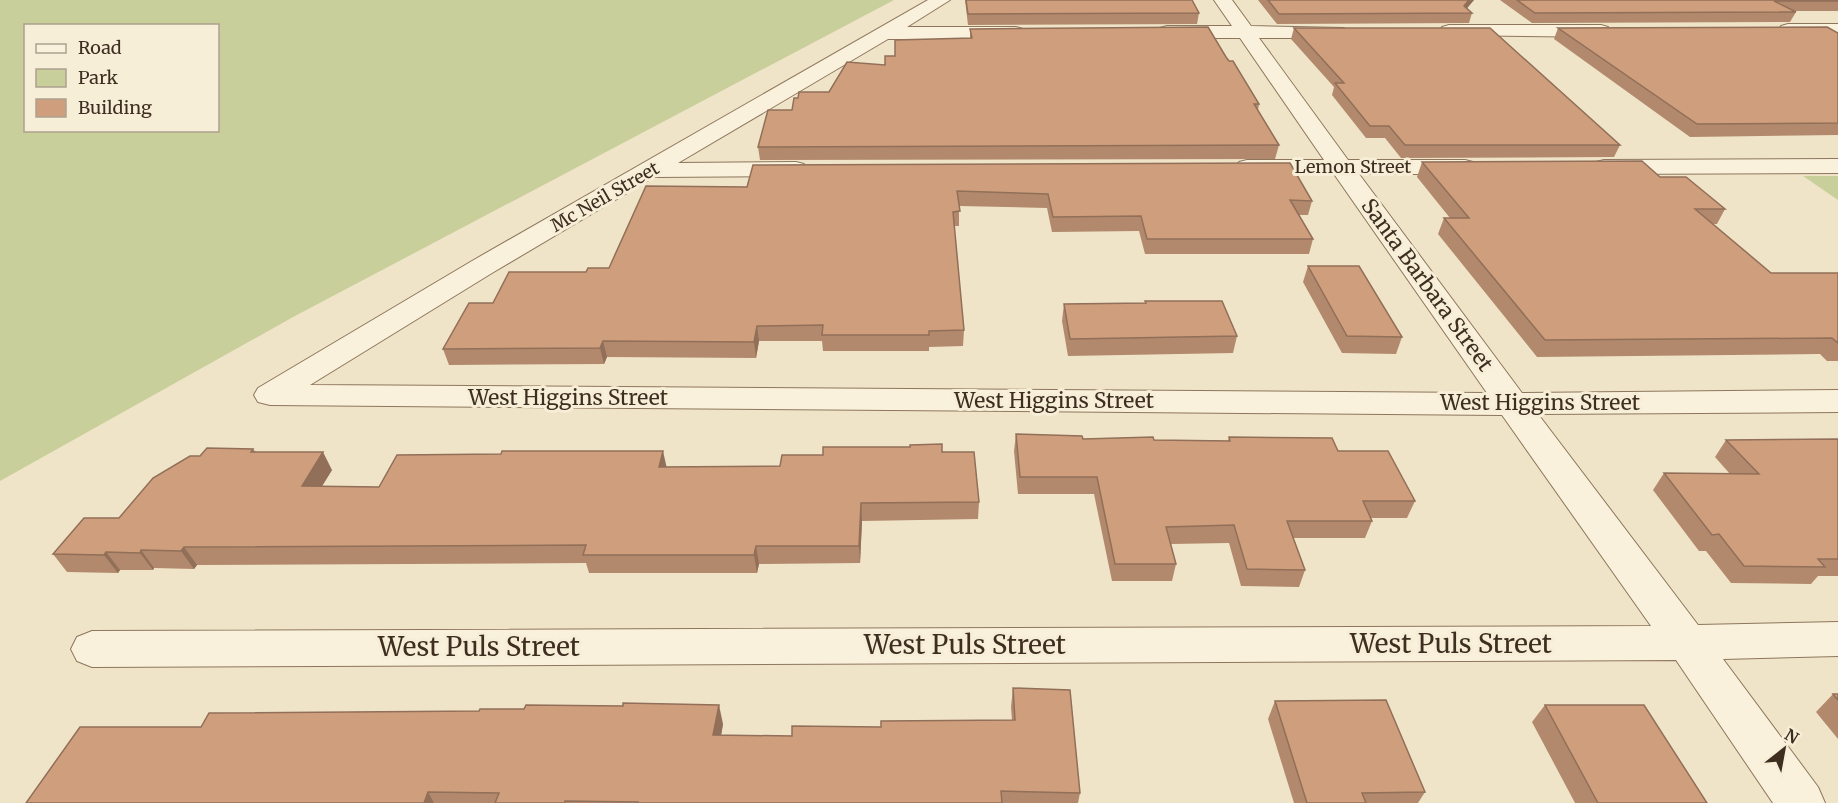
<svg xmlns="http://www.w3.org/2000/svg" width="1838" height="803" font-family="Merriweather,serif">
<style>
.green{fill:#c9cf9b;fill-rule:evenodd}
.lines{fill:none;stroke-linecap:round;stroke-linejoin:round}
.minor-casing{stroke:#8d765c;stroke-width:2}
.minor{fill:#faf1dc;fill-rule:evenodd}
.wall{fill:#b2896c}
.shaded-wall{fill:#916f58}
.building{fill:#cf9f7d;stroke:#916f58;stroke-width:1.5}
.labels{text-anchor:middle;stroke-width:6;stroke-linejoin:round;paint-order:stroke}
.far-street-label{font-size:18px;fill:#3d2e20;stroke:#f7eed8}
.street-label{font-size:21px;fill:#3d2e20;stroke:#f7eed8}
.near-street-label{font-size:26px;fill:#3d2e20;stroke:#f7eed8}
</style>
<rect width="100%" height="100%" fill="#f0e4c8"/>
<g class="green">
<path d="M0,0h894l-599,316 -295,165zM26,26h192v104h-192z"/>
<path d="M1803,176h35v24z"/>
</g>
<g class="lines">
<g class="minor-casing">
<g id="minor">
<path d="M928,0h22l-43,27h109l7,2 2,4 -2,4 -7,2h-128l-210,124 118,-1 8,2 4,5 -4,5 -8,2 -142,1 -162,96 -182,112 1177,8 -153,-219h-87l-8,-2 -4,-5 4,-5 8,-2h77l-84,-122h-73l-7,-2 -2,-4 2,-4 7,-2h65l-18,-26h18l19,26 93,2 2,4 -2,4 -7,2h-78l89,122h117l8,2 4,5 -4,5 -8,2h-106l163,219 316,-3v22l-300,2 160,211 140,-3v34l-115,3 95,128 7,16h-52l-97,-143 -1584,7 -15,-6 -6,-12 6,-12 15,-6 1559,-5 -149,-211 -1232,-10 -12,-3 -4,-7 4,-7 214,-127z"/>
<path d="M1788,24h50v12l-57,-2 -2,-4 2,-4z"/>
<path d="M1449,25h152l7,2 2,4 -2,4 -7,2 -159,-2 -2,-4 2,-4z"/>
<path d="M1838,159v14l-234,1 -8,-2 -4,-5 4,-5 8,-2z"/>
</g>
</g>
<use href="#minor" class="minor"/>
</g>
<g class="wall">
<path d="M965,0h227l7,13 -2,11 -229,1z"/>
<path d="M1258,0h216l-7,8 5,5 -3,10 -192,1z"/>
<path d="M1500,0h338v11h-45l3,1 -6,10 -258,1z"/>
<path d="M1294,28l326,117 -6,12 -213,1 -16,-20h-19l-34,-43 2,-8 -43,-48z"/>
<path d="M1558,28l280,5v102l-148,2 -136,-98z"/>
<path d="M970,29l256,28 33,47 -1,6 21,35 -4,14 -515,1 -2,-13 34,-37 6,-12 31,-6 56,-27 10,-9 75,-18z"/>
<path d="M1422,162l238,15 65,32 -8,15h-4l58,49h67v88h-11l-7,-7 -283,3 -99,-123 6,-16h6l-33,-41z"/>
<path d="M753,165l559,36 -4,14h-9l14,24 -4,15h-164l-6,-23 -87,1 -5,-24 -88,-2v20h-5l10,104 -1,16 -34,1v4h-106l-1,-10h-63l-3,17 -149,-1 -3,7 -155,1 -6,-16 50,-46 93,-31 23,-4 138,-81z"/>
<path d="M1308,266l94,71 -6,17 -54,-1 -39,-71z"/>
<path d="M1145,301l92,35 -4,17 -165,3 -6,-35 2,-17 81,-1z"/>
<path d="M1016,434l67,5 71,1 74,1 1,-4 109,14 77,50 -8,17h-36l1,3 -7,17h-72l12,32 -6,17 -58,-1 -12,-43 -58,1 5,20 -4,17h-60l-18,-87h-76l-4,-43z"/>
<path d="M1838,439v137h-20l-7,8 -80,-1 -25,-32h-7l-46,-61 11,-17 66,1 -15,-17 11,-17z"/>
<path d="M253,449l3,3 76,18 -10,16 57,1 288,-20 113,-1 43,-11 119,-3 37,50 -1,17 -116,2 -2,42 -101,1 -2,9h-168l-3,-10 -389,2 -3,4 -40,-1 -1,2h-33l-2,3 -51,-1 -14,-18 66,-36 81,-62z"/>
<path d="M1013,688l67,105 -2,10h-1052l175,-76 323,-18 199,15 -2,11 71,1 89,-9 131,-7 -1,-13z"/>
<path d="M1833,694h5v45l-22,-27z"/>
<path d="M1275,701l150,91 -7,11h-124l-26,-84z"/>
<path d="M1545,705l162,98h-132l-43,-81z"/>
</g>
<g class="shaded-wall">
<path d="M1469,0h5l-11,13 1,-7z"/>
<path d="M757,326l2,15 -3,17 -2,-16z"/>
<path d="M603,341l4,16 -3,7 -4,-16z"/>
<path d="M663,451l4,18 -8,-2z"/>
<path d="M323,452l9,18 -21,34 -9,-18z"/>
<path d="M861,503l1,18 -2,42 -1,-17z"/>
<path d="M756,546l3,18 -2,9 -3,-18z"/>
<path d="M184,547l13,18 -3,4 -13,-18z"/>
<path d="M141,550l13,18 -1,2 -13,-17z"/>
<path d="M106,552l14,18 -2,3 -14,-18z"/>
<path d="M719,705l4,19 -5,30 -5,-19z"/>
<path d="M428,792l6,11h-10z"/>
</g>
<g class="building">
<path d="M966,0h226l7,13 -231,1z"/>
<path d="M1268,0h201l-5,6 8,7 -193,1z"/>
<path d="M1517,0h321v1h-64l22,11 -261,1z"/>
<path d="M1208,27l18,30 3,4h4l26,43h-5l25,41 -521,2 10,-37h24l2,-12h4l1,-6h30l18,-30 38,3v-9h10v-16l77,-2 -2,-9z"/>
<path d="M1827,27l11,6v90l-141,1 -139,-96z"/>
<path d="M1294,28h196l130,117h-215l-16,-19h-19l-35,-43h9z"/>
<path d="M1642,161l18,16h26l39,32h-30l76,64h67v70l-6,-5 -287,2 -101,-122h25l-47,-56z"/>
<path d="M1290,163l22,38 -22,-1 23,39h-166l-6,-23 -88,1 -5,-23 -91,-3 3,20 -7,1 11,118 -35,1v4h-107l1,-10 -66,1 -3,16 -151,-1 -3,7 -157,1 26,-46h24l16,-31h77l2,-4h21l37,-82 101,1 6,-22z"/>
<path d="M1308,266h51l43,71 -55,-1z"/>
<path d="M1145,301h77l15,35 -167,3 -6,-35 82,-1z"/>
<path d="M1016,434l66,2 1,3 70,-2 1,3 76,1 -1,-4 103,1 6,13h50l27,50h-52l9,20h-85l18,49 -58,-1 -13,-44 -68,2 10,37h-61l-18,-87h-77z"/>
<path d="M1838,439v120h-20l7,8 -81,-1 -25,-32 -7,1 -48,-62 95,1 -33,-34z"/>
<path d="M942,444v8h32l5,50 -118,1 -2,43h-103l-2,9h-171l3,-10 -402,2 -3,4 -40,-1 -1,3 -34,-1 -2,3 -51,-1 31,-36h35l34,-40 37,-22h10l7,-8 46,1 -2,3h72l-21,34 77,1 18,-32 104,-1 1,-3h161l-4,16 121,-1 2,-11h41v-8h87v-2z"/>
<path d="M1013,688l57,2 10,103 -79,-2 1,12h-364v-1l-73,-1v2h-70l4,-10 -71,-1 -4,11h-398l54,-76h121l8,-14 270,-2 1,-2h44l2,-4 97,1v-3l96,2 -6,30 79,1v-10l89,1v-6l134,-1z"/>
<path d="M1833,694h5v6z"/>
<path d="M1386,700l39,92 -63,1 4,10h-59l-32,-102z"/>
<path d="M1545,705h99l63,98h-109z"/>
</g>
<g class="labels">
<g class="far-street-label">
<text x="1353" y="173">Lemon Street</text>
<text transform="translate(605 197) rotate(-30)" y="6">Mc Neil Street</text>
</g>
<g class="street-label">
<text transform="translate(1427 285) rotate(54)" y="7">Santa Barbara Street</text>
<text x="568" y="405">West Higgins Street</text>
<text x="1054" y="408">West Higgins Street</text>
<text x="1540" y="410">West Higgins Street</text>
</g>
<g class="near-street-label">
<text x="1451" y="653">West Puls Street</text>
<text x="965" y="654">West Puls Street</text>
<text x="479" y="656">West Puls Street</text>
</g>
</g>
<rect x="24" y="24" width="195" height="108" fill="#f7eed8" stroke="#ada18e" stroke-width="1.5"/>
<rect x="36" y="44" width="30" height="9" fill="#faf1dc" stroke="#ada18e" stroke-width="1.5"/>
<text x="78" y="54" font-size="18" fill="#3d2e20">Road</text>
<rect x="36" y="69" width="30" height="18" fill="#c9cf9b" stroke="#ada18e" stroke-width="1.5"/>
<text x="78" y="84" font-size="18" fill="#3d2e20">Park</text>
<rect x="36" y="99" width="30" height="18" fill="#cf9f7d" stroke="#ada18e" stroke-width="1.5"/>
<text x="78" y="114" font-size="18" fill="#3d2e20">Building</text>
<g transform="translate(1784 749) rotate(31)" stroke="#f7eed8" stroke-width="4.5" paint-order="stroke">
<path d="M0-4.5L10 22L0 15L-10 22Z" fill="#3d2e20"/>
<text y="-9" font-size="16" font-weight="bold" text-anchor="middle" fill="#3d2e20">N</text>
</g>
</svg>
